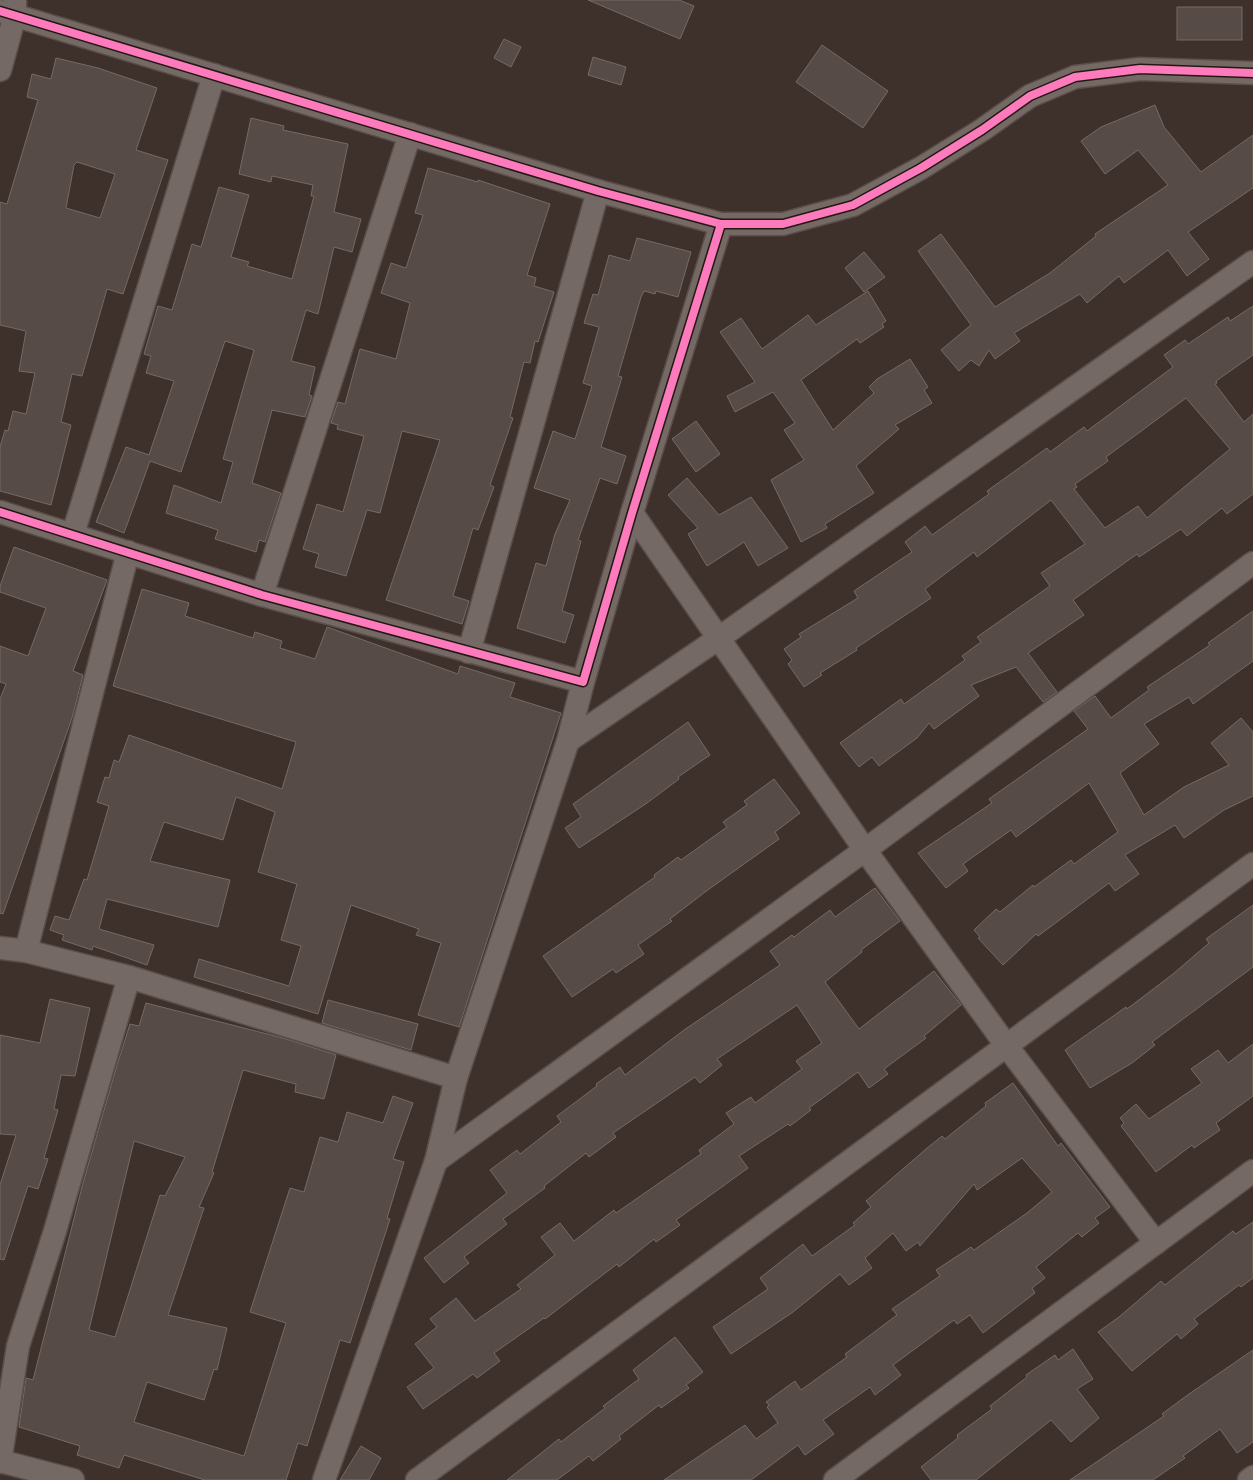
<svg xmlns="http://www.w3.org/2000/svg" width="1253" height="1480" font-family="Spectral,serif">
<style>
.building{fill:#564b46;stroke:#766a64;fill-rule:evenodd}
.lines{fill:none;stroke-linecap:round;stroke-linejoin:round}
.minor-casing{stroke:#5a4e49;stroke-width:25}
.minor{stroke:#756966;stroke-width:22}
.cycleway-casing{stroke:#241813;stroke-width:11}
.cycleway{stroke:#fd7abc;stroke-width:8}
</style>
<rect width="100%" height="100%" fill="#3e302a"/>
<g class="building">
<path d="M588,0h91l15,6 -14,33z"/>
<rect x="1177" y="7" width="65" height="33"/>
<path d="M504,39l17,8 -10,20 -17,-9z"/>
<path d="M822,45l66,46 -25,37 -67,-46z"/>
<path d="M593,57l33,10 -5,18 -33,-10z"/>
<path d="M56,58l42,10 59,20 -21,62 32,10 -45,134 -16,-5 -25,87 -10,-2 -11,48 10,3 -20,80 -51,-14v-44l5,-17 3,1 5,-20 13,3 9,-41 -16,-2 7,-40 -26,-6v-123l7,2 31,-104 -11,-3 5,-23 19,5zM77,162l38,12 -15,44 -34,-10 8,-43z"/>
<path d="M1155,105l9,22 37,45 52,-37v53l-65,44 21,27 -22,17 -19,-26 -44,33 -5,-7 -32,27 -7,-9 -66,39 6,8 -25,18 -6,-9 -10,16 -8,-6 -12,11 -18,-21 30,-25 -53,-74 23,-17 54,73 55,-34 46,-37 -1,-2 73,-49 -30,-35 -33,24 -24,-33 20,-14z"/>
<path d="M251,118l33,8 -1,4 65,14 -14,68 27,7 -9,33 -18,-5 -16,67 -12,-4 -15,51 24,6 -6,28 3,1 -7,21 -33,-7 -20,73 29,10 -16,49 -6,-2 -3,12 -41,-13 3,-9 -52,-17 8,-28 47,18 12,-41 -10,-3 31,-109 -29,-9 -44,131 -31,-11 -26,72 -28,-11 30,-75 23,8 25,-74 -28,-8 5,-17 -7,-2 14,-48 14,4 20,-66 9,3 18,-60 30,8 -18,62 18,5 -2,4 45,13 22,-83h-3l2,-11 -41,-9 -1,6 -32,-8z"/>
<path d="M428,168l50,14v-2l72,24 -23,71 9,3 -2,8 20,6 -16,50 -3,-1 -5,22 -6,-1 -14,55 3,1 -23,67 4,2 -16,43 -5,-2 -20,68 16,5 -7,23 -76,-24 54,-160 -38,-9 -22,82 -13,-3 -21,66 -31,-9 4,-13 -16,-5 14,-45 26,8 21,-76 -27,-7 1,-4 -7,-2 7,-21 7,2 15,-55 36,10 14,-56 -29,-10 10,-30 15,5 17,-53 -8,-2z"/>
<path d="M637,238l54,14 -13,45 -22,-6 -1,3 -11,-3 -3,6 -23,79 4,1 -21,70 25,9 -9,28 -17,-6 -22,62 3,1 -19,70 12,4 -9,28 -48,-15 19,-65 10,3 9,-32 15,-34 -36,-12 19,-57 22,8 17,-53 -9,-3 16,-56 -15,-4 9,-29 5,1 11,-40 21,6z"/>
<path d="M864,252l21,25 -21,15 -19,-24z"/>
<path d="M868,291l18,30 -4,3 2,3 -24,16 -3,-4 -56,41 32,50 41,-37 -5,-6 8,-8 33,-20 18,28 -4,3 8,13 -37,22 4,4 -43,37 18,27 -49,31 2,4 -26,14 -30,-62 33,-20 -20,-30 11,-7 -22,-31 -38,20 -8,-16 28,-14 -35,-50 21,-14 21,31 46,-34 8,10z"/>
<path d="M1253,306v49l-37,26 1,2 -2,1 29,38 9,-8v80l-26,20 -5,-6 -35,28 -6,-7 -42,28 -2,-3 -64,46 11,15 -56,38 29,39 -14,10 -27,-35 -45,18 8,11 -45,33 -5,-6 -12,15 -38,28 -7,-9 -13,10 -19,-24 61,-44 3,5 61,-44 -3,-4 19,-14 -4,-5 73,-51 -9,-13 44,-29 -34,-44 -74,57 -3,-5 -49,37 6,9 -75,50 1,2 -37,23 2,2 -18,12 -16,-23 4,-4 -8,-11 17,-12 -2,-3 59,-36 -4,-7 58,-39 -7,-10 20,-16 7,9 57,-41 -2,-3 60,-43 3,4 34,-25 3,4 86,-64 -9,-12 21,-15 3,4 40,-27 2,4zM1186,398l44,51 -83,69 -9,-12 -33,22 -31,-39 3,-2 -2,-3 33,-23 -2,-4z"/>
<path d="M696,421l24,33 -24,18 -24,-33z"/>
<path d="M687,478l32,37 32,-18 37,51 -30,18 -14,-24 -37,24 -19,-32 10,-6 -30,-33z"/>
<path d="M14,547l93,33 -34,91 10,4 -11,43 -69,196 -3,-1v-214l6,-15 -6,-2v-36l28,10 18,-48 -46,-16v-6z"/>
<path d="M142,589l47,14 -4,13 68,22 2,-6 27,9 -2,7 35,11 12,-32 131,47 2,-8 55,17 -5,14 51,16 -102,314 -41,-12 23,-72 -25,-8 3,-6 -68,-24 -33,109 -124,-37 5,-18 90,27 12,-40 -20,-6 16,-56 -39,-12 17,-60 -39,-15 -13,43 -59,-18 -14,39 80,19 -12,47 -111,-28 -8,30 55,16 -7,20 -54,-19 -1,4 -30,-10 2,-5 -14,-5 5,-14 14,4 15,-41 3,1 22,-74 -12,-4 8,-25 4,1 5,-18 5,2 10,-27 153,54 14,-47 -183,-56z"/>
<path d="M1253,611v50l-60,43 -4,-7 -45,27 15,20 -39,29 24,42 40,-28 45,-22 -18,-22 30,-25 12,14v64l-29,14 -40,28 -9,-13 -50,30 14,19 -24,17 -6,-8 -71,53 -2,-2 -33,31 -25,-27 2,-1 -6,-7 22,-21 4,3 33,-27 1,2 37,-27 3,4 44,-32 -29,-49 -73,54 -5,-7 -48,34 5,7 -22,17 -28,-35 74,-50 -3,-4 99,-70 -14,-18 21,-15 16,22 38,-28 -2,-3 63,-42 -2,-2z"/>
<path d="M688,722l22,33 -32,22 1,2 -32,24 -68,45 -14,-20 16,-11 -8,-13z"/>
<path d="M774,779l26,34 -25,19 4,7 -74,53 -35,27 2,2 -34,24 6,9 -28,19 -3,-4 -41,28 -29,-41 112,-79 -1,-2 24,-18 3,3 46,-33 -4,-5 24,-17 -3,-4z"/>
<path d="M875,888l25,33 -39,29 1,2 -37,30 34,47 75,-58 27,34 -37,31 2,2 -42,31 4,5 -19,14 -11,-16 -49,36 2,2 -21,16 -2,-2 -49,32 9,12 -72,52 4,5 -24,17 -2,-3 -35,28 -2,-3 -72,55 -1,-1 -50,35 6,8 -23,17 -4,-4 -50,35 -16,-22 27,-19 -19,-24 22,-17 -7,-8 26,-21 19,23 46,-32 -4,-4 38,-30 -14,-18 19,-14 14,18 40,-31 2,3 85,-59 -2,-4 35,-26 -8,-11 25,-16 4,6 47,-34 -6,-8 26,-18 -25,-38 -80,54 5,6 -22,18 -5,-6 -82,56 3,4 -27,20 -3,-4 -42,33 1,2 -42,31 4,5 -43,33 5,6 -25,20 -20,-25 83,-65 -17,-23 27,-20 3,4 41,-32 -4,-6 40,-30 -1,-2 24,-17 5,8 59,-45 96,-65 -10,-14 22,-16 2,2 36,-27 5,7z"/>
<path d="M1253,905v62l-101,75 3,3 -23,18 -42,25 -25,-38 61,-43 1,2 46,-35 36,-31 -3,-4z"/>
<path d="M50,999l40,9 -15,68 -14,-1 -7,34 4,1 -14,48 4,1 -10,30 -10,-3 -24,74 -4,-1v-74l16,-50 -16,-1v-99l40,8z"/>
<path d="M328,1000l90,24 -7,26 -89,-27z"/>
<path d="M146,1003l137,35 53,17 -12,44 -29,-7 1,-8 -53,-14 -31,102 2,1 -15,34 5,1 -36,107 59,13 -10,42 -3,-1 -10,31 -57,-18 -13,40 110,34 42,-133 -36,-11 40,-124 14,4 16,-55 18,5 9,-30 36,11 10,-27 20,7 -20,56 11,3 -17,56 3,1 -40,124 -10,-3 -33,106 -9,-3 -12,37h-81l-81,-25 -5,13 -42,-13 3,-9 -61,-19 7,-49 7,2 50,-197 34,-118 13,-41 9,2zM134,1141l51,16 -20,39 -5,-1 -45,142 -26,-7z"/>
<path d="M1253,1044v52l-37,27 4,7 -26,18 -2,-3 -36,27 -35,-46 3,-3 -4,-5 16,-14 13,15 53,-36 -11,-14 27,-19 10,13z"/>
<path d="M1013,1083l45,63 3,-3 49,64 -15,11 4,5 -17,14 -4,-4 -42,34 9,11 -13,10 3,5 -52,40 -13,-18 -13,9 -3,-4 -61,45 8,10 -26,20 -5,-8 -47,33 11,14 -29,21 -7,-10 -47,35h-87l81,-55 11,14 22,-16 -11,-16 2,-2 -3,-3 29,-21 6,9 46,-33 -2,-3 52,-39 -5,-6 48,-33 -4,-6 35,-23 3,3 53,-37 25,-21 -30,-34 -45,32 -3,-6 -54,62 -2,-4 -12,9 -13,-18 -28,25 7,10 -23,17 -9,-11 -47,38 -62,42 -18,-27 55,-38 -8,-11 43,-34 9,12 43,-31 -2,-2 18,-16 -5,-6 60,-52 16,-13 3,3 41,-33 -1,-3z"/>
<path d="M1253,1222v56l-12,9 -2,-2 -45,34 4,5 -17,15 -4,-5 -45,37 -34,-39 21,-15 42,-36 4,4 68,-54 3,3z"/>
<path d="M675,1337l28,35 -17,13 3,3 -28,20 -2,-3 -40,31 2,3 -28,22 -4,-5 -32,24h-50l52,-41 2,3 44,-34 -2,-2 36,-27 -6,-9z"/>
<path d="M1073,1349l20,30 -16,10 22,29 -28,24 -20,-22 -75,60h-45l-10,-13 37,-29 -1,-3 35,-26 -2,-3 37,-29 -1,-2 29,-20 3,5z"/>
<path d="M1253,1350v92l-16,11 -17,-24 -37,27 2,2 -32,22h-83l94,-64 -2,-2 27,-20z"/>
<path d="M361,1446l20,12 -12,22h-29z"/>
</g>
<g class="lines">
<g class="minor-casing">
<g id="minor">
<path d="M0,11l598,180 123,33h62l70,-19 68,-37 61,-38 48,-34 45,-19 65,-8 113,4"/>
<path d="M0,70l15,-55v-14"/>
<path d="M0,512l262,83 321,87 49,-169 89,-289"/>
<path d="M632,513l233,337 141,195 150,198"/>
<path d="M73,534l141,-459"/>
<path d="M262,595l148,-461"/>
<path d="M469,652l129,-461"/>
<path d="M568,741l151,-103 534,-376"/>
<path d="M0,948l26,3 103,26 327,101"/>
<path d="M26,951l102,-399"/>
<path d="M436,1161l429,-311 388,-287"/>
<path d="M0,1461l73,19"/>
<path d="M0,1462l18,-116 37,-115 74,-254"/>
<path d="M324,1480l112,-319 20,-83 112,-337 15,-59"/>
<path d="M417,1480l836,-616"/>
<path d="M835,1480l418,-309"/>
<path d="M1249,1480l4,-3"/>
</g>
</g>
<use href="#minor" class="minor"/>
<g class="cycleway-casing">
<g id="cycleway">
<path d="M0,11l598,180 123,33h62l70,-19 68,-37 61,-38 48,-34 45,-19 65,-8 113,4"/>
<path d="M0,512l262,83 321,87 49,-169 89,-289"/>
</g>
</g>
<use href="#cycleway" class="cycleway"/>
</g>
</svg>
